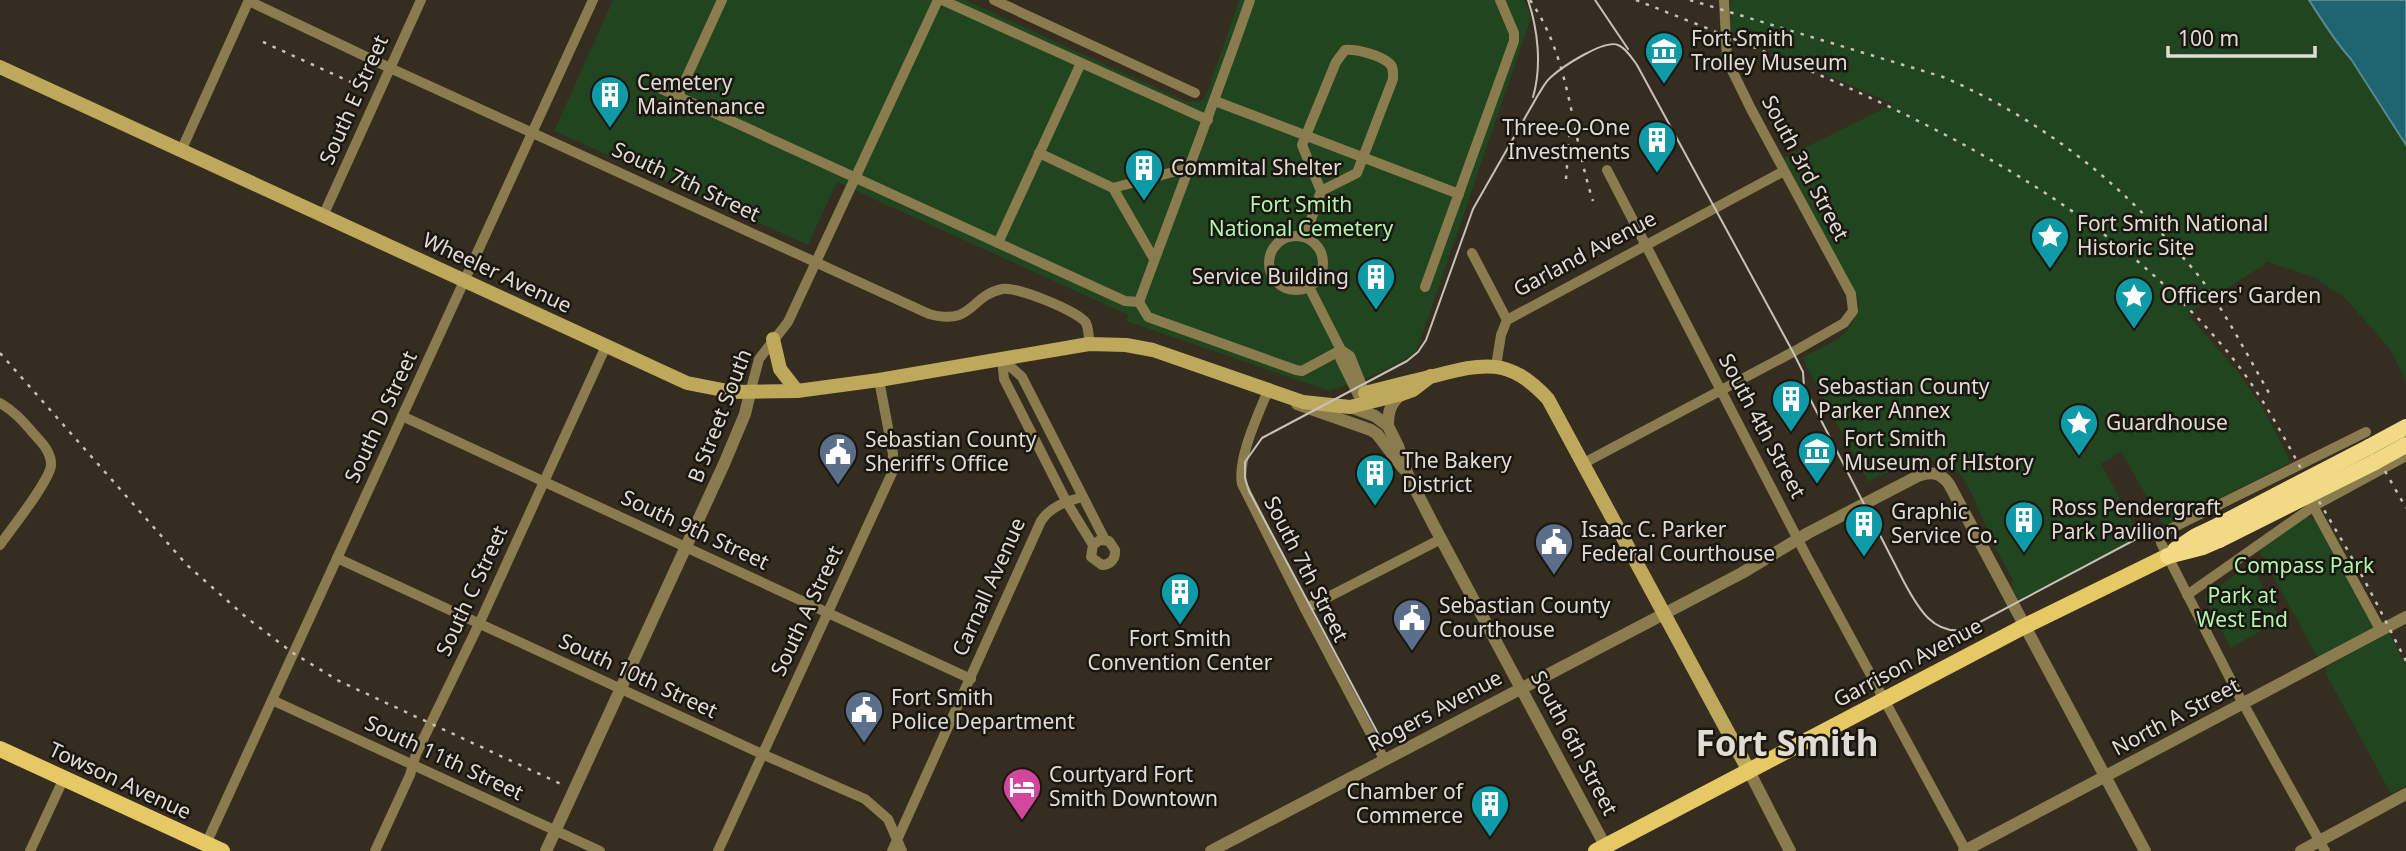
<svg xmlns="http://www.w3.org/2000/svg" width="2406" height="851" font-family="'Noto Sans',sans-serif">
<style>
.green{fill:#20451f}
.water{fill:#1f6571;stroke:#59898f;stroke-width:2}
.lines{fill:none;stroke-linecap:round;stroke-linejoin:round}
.minor{stroke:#8a7c4e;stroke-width:10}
.tertiary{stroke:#8a7c4e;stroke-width:12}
.secondary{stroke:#bea85b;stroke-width:14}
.primary{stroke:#e6c964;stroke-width:16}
.trunk{stroke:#f2da85;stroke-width:16}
.tram{stroke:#c7c2b9;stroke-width:2}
.rail{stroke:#c7c2b9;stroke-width:2.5;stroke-dasharray:3.5 7;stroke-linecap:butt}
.trunk-bridge{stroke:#f2da85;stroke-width:16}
.labels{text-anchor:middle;stroke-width:5;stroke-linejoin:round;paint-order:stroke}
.poi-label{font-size:21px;fill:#e1dcd4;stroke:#1a1610;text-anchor:start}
.street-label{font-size:21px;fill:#e1dcd4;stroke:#1a1610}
.park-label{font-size:21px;fill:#b2f6ae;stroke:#1a1610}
.town-label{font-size:35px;font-weight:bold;fill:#e1dcd4;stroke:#1a1610}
</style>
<rect width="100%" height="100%" fill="#352d20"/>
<g class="green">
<path d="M613,0h352l222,102 14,-1 6,-8 32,-93h285l7,18 -115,335 -39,21 -47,17 -204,-70 2,-6 -291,-133 -29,63 -254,-114z"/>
<path d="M1731,0h578c14,20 26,42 42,59l55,86v237l-16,-33 -45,-51 -32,-21 -45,-15 -80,52 49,57 24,34 30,57 -124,63 -6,-4 -40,-69 -20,12 39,72 -121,64 -8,-13 2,-7 -28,-50 2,-1c-8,-17 -15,-40 -27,-55 -23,-30 -67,-5 -92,8l-66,-124c28,-16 53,-21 57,-56l-75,-144 109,-54 -162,-72z"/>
<path d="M2306,517l9,2 58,106v3l-55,30 -59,-107z"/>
<path d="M2251,564l29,55 -49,29 -27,-51z"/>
<path d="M2389,633l17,32v120l-15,9 -66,-122 2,-6z"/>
</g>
<path class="water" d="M2309,0h97v145l-55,-86c-16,-17 -29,-39 -42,-59z"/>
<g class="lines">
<g class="minor">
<path d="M942,0l266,120"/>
<path d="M994,0l201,93"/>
<path d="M249,1l141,67 539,246c45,12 40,-18 73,-25 14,-3 76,22 84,34 3,6 3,15 3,21"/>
<path d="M655,86l470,215 14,1"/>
<path d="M678,96l44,-96"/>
<path d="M1215,101l244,93"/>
<path d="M181,151l68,-151"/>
<path d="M1039,153l74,35 41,71"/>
<path d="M1607,170l200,387 159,294"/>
<path d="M1113,188l75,-20"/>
<path d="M323,216l98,-216"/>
<circle cx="1296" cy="263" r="27"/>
<path d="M1305,237l16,-46 -19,-46 34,-83 9,-12c11,-1 35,5 44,13 5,4 4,10 4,16l-36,94 -36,18"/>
<path d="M998,243l83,-180"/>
<path d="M1472,253l35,67"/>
<path d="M1309,287l32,63 -1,8 18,37"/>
<path d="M1425,287l89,-246v-8l-14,-33"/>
<path d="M1139,302c37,-101 76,-201 111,-302"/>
<path d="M1139,302l9,15 148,53 6,1 39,-21"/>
<path d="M1341,350l9,6 15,37"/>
<path d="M1002,359l2,20 62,122 27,44 -2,12 11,8c8,0 14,-6 13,-15l-6,-9 -9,-1 -7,5"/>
<path d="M1002,359l20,18 83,163"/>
<path d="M1496,366l5,-31 6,-15 277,-149"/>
<path d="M1269,388c-10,25 -32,70 -27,96l63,125 79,150"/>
<path d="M750,393l9,-34 29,-37 150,-322"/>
<path d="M0,403c14,8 23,18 33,30 8,9 19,19 18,33 -3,17 -40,63 -51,79"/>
<path d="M402,416l569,263"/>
<path d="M1584,463l209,-111 51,-29 9,-12 -2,-17 -100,-185 -24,-49 -3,-60"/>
<path d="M2311,502l70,129"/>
<path d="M337,558l425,196 103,45 23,20 14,32"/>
<path d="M2187,595l127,-89 92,-50"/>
<path d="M1305,609l136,-70"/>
<path d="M272,700l328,151"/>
<path d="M206,844l387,-844"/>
<path d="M30,851l34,-73"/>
<path d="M375,851l35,-76 6,-21 63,-130 127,-278"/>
<path d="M718,851l174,-378 1,-19 -14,-74"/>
<path d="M892,851l149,-330c10,-15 26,-20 42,-24"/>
<path d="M2325,851l-86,-155 -78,-153 -1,-9 206,-102"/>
</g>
<g class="tertiary">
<path d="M1297,404l74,26 6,4 26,34"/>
<path d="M1348,406l27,10 13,10 10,20 9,27 26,51 175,327"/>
<path d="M1388,426c0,-14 2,-23 14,-32"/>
<path d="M1749,771l41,80"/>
<path d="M546,851l178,-387 21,-50 5,-21"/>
<path d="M1211,851l531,-278 66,-40 110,-57c13,-5 22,-4 31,8l196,367"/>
<path d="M1964,851l442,-234"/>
<path d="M2301,851l105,-57"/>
</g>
<g class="secondary">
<path d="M0,67l687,316 46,9 64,-1 82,-11 210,-36 37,1 27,5 150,52 47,5 52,-13 11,-4 18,-14"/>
<path d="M773,339l7,30 17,22"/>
<path d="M1365,393c23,-6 46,-12 69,-17 50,-13 75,-19 114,23l201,372"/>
</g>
<g class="primary">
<path d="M0,749l222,102"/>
<path d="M1596,851l427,-224 145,-71"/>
</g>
<g class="trunk">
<path d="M2369,447l37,-20"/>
<path d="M2375,462l31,-17"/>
<path d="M2175,550l21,-14 17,-8"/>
<path d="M2168,556l35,-9 16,-7"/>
</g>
<g class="tram">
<path d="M1528,0c10,30 14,66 5,97"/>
<path d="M1595,0l33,49"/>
<path d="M1383,743l-134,-252 -4,-13v-16l17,-24 145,-77 11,-9 8,-12 47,-131 65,-114c4,-6 7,-13 13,-18 11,-10 53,-38 67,-32 8,3 14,13 19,20l156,287 10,20 1,15 100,195c14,26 30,55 63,47l173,-92"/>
</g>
<g class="rail">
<path d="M1530,0c41,59 41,134 63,201"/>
<path d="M1636,0c209,83 442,172 590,350 35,42 60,91 86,139 13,23 27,46 40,69 19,33 36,68 54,103"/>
<path d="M1690,0l253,77c89,38 167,96 230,169 10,12 22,24 31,37 24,35 44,73 65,110"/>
<path d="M263,42l103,47"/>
<path d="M1566,179l4,-52"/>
<path d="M0,353l187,212 60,53 46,35 46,28 222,103"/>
<path d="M2385,471l21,37"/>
</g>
<g class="trunk-bridge">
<path d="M2213,528l156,-81"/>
<path d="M2219,540l156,-78"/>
</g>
</g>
<defs>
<g id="museum-pin" transform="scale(2.0125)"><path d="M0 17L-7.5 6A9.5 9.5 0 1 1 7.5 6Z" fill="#0f9aa8" stroke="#1a1610"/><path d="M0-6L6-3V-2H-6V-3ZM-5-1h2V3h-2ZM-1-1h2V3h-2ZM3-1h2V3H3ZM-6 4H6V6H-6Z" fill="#fff"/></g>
<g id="building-pin" transform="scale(2.0125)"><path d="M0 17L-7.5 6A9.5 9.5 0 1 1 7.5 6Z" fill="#0f9aa8" stroke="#1a1610"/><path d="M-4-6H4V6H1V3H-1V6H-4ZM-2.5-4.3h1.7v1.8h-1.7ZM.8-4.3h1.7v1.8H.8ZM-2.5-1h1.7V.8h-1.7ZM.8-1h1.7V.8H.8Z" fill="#fff"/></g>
<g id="sight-pin" transform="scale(2.0125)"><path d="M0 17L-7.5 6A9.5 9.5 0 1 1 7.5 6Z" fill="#0f9aa8" stroke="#1a1610"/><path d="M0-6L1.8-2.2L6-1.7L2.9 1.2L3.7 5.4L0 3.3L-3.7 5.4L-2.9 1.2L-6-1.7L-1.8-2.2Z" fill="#fff"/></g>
<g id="civic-pin" transform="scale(2.0125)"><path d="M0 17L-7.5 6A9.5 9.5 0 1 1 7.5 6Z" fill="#5c6f8a" stroke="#1a1610"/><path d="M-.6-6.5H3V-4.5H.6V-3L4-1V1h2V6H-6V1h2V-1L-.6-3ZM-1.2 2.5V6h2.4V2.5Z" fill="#fff"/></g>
<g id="hotel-pin" transform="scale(2.0125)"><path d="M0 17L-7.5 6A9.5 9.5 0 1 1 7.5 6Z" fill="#d1479c" stroke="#1a1610"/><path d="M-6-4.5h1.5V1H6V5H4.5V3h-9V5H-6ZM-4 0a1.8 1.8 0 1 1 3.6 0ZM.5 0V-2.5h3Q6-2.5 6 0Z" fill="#fff"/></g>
</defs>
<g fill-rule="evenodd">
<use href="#museum-pin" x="1664" y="51"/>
<use href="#building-pin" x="610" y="95"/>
<use href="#building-pin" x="1657" y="140"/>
<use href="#building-pin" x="1144" y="168"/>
<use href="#sight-pin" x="2050" y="236"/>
<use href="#building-pin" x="1376" y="277"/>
<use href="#sight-pin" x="2134" y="296"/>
<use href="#building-pin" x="1791" y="399"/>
<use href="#sight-pin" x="2079" y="423"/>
<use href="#museum-pin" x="1817" y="451"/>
<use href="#civic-pin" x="838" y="452"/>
<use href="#building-pin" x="1375" y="473"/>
<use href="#building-pin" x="2024" y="520"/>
<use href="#building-pin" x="1864" y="524"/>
<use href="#civic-pin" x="1554" y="542"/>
<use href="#building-pin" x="1180" y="592"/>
<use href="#civic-pin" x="1412" y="618"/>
<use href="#civic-pin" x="864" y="710"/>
<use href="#hotel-pin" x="1022" y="787"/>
<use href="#building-pin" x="1490" y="804"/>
</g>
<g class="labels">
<g class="poi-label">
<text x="1691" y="46">Fort Smith<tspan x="1691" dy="24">Trolley Museum</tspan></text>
<text x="637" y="90">Cemetery<tspan x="637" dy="24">Maintenance</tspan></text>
<text x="1630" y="135" text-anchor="end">Three-O-One<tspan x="1630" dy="24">Investments</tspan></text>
<text x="1171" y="175">Commital Shelter</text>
<text x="2077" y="231">Fort Smith National<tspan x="2077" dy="24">Historic Site</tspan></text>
<text x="1349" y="284" text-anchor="end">Service Building</text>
<text x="2161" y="303">Officers' Garden</text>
<text x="1818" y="394">Sebastian County<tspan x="1818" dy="24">Parker Annex</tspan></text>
<text x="2106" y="430">Guardhouse</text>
<text x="1844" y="446">Fort Smith<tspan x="1844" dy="24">Museum of HIstory</tspan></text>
<text x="865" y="447">Sebastian County<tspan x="865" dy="24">Sheriff's Office</tspan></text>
<text x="1402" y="468">The Bakery<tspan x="1402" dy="24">District</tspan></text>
<text x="2051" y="515">Ross Pendergraft<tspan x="2051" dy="24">Park Pavilion</tspan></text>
<text x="1891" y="519">Graphic<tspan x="1891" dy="24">Service Co.</tspan></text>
<text x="1581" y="537">Isaac C. Parker<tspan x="1581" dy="24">Federal Courthouse</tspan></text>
<text x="1439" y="613">Sebastian County<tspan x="1439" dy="24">Courthouse</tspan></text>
<text x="1180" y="646" text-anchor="middle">Fort Smith<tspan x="1180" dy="24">Convention Center</tspan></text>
<text x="891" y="705">Fort Smith<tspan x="891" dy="24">Police Department</tspan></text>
<text x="1049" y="782">Courtyard Fort<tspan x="1049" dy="24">Smith Downtown</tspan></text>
<text x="1463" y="799" text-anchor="end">Chamber of<tspan x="1463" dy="24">Commerce</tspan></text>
</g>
<g class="street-label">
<text transform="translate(354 100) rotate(-66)" y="7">South E Street</text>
<text transform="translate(1805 168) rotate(62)" y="7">South 3rd Street</text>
<text transform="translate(686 182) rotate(25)" y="7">South 7th Street</text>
<text transform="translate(1585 254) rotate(-28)" y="7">Garland Avenue</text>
<text transform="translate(497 273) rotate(25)" y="7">Wheeler Avenue</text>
<text transform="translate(720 416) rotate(-69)" y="7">B Street South</text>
<text transform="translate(381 417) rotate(-65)" y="7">South D Street</text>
<text transform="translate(1762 426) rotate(62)" y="7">South 4th Street</text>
<text transform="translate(695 530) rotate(25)" y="7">South 9th Street</text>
<text transform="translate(1306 569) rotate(63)" y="7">South 7th Street</text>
<text transform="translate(989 587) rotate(-66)" y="7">Carnall Avenue</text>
<text transform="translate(472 591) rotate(-65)" y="7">South C Street</text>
<text transform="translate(807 611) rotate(-65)" y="7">South A Street</text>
<text transform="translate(1908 663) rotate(-28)" y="7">Garrison Avenue</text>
<text transform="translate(638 676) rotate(25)" y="7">South 10th Street</text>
<text transform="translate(1435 711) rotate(-28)" y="7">Rogers Avenue</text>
<text transform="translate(2176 717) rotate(-28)" y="7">North A Street</text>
<text transform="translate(1574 743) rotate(62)" y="7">South 6th Street</text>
<text transform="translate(444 758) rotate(25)" y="7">South 11th Street</text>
<text transform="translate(120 781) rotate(25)" y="7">Towson Avenue</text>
</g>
<g class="park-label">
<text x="1301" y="212">Fort Smith<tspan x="1301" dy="24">National Cemetery</tspan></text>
<text x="2304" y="573">Compass Park</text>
<text x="2242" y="603">Park at<tspan x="2242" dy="24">West End</tspan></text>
</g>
<g class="town-label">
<text x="1787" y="756">Fort Smith</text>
</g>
</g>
<path d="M2168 46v10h147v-10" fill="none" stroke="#e1dcd4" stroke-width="3.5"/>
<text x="2178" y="46" font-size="21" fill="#e1dcd4" stroke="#1a1610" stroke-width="5" paint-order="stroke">100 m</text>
</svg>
